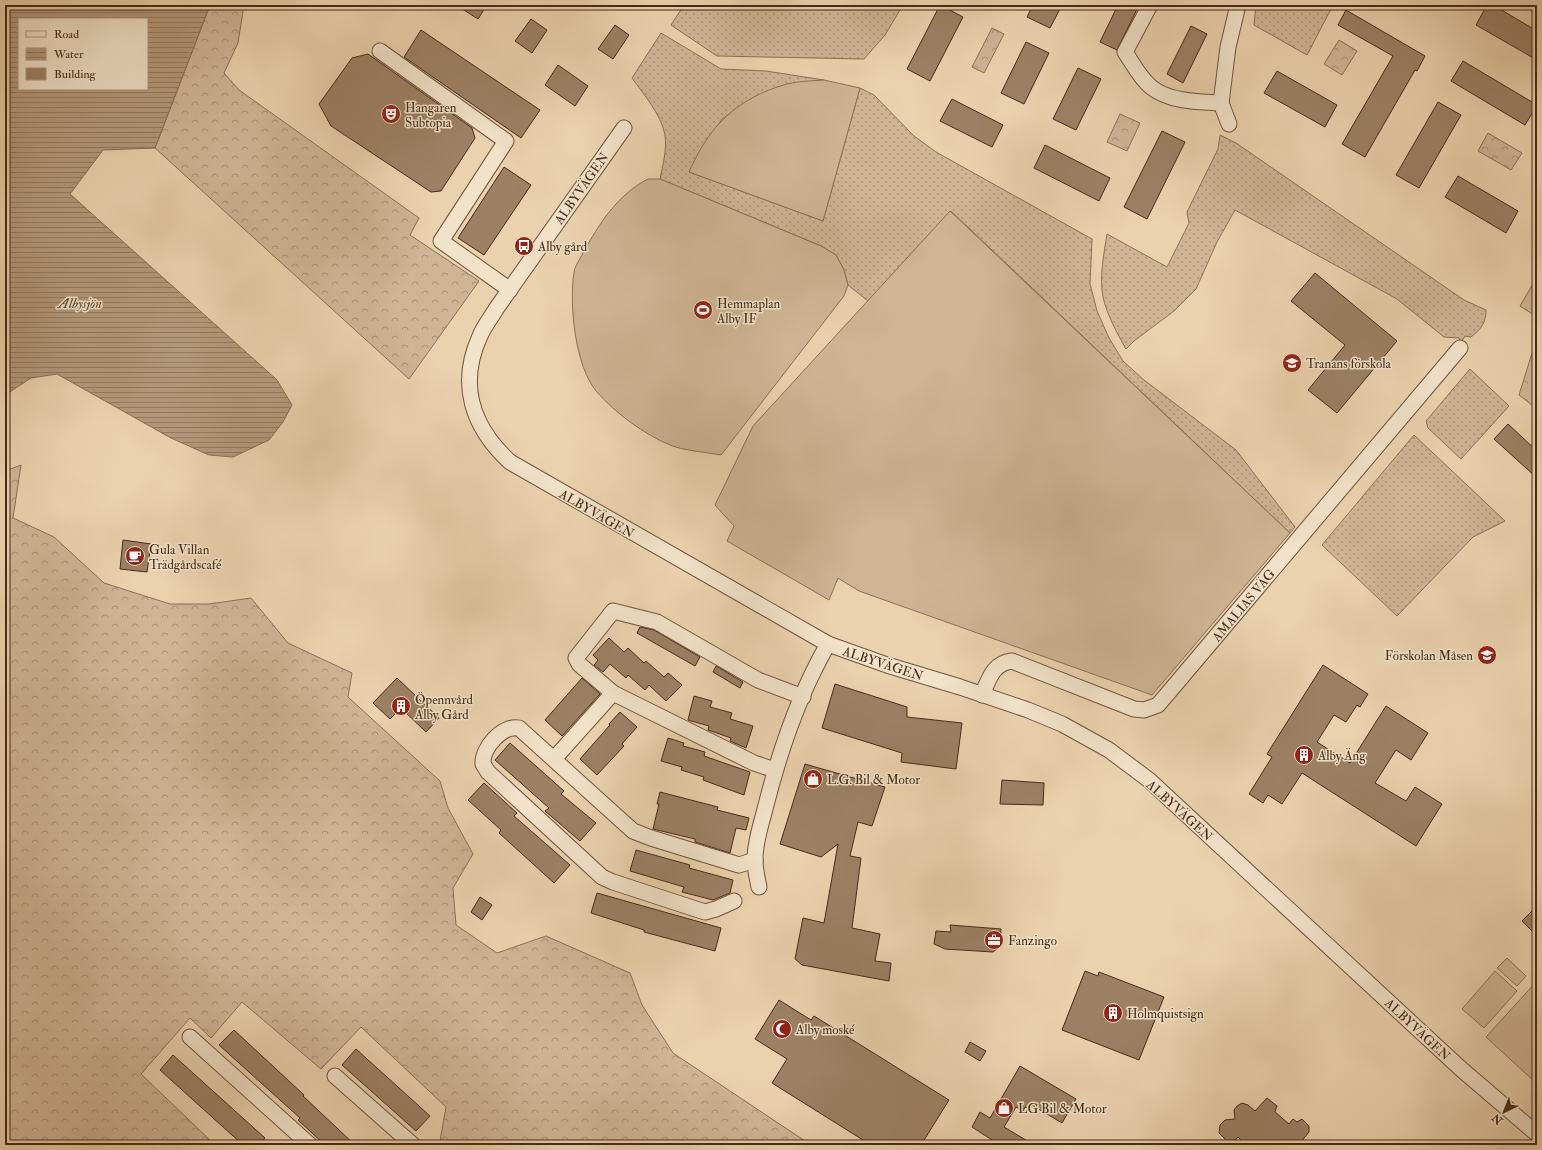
<svg xmlns="http://www.w3.org/2000/svg" width="1542" height="1150" font-family="'IM FELL Double Pica',serif">
<style>
.grass{fill:url(#grass-dots);stroke:#8b7057}
.forest{fill:url(#forest-crowns);stroke:#8b7057}
.garden{fill:#cfb595;stroke:#8b7057}
.water{fill:url(#water-rules);stroke:#886d54;fill-rule:evenodd}
.building{fill:#9c8166;stroke:#472a19}
.lines{fill:none;stroke-linecap:round;stroke-linejoin:round}
.minor-casing{stroke:#70543e;stroke-width:17}
.minor{stroke:#f2e2ca;stroke-width:15}
.labels{text-anchor:middle;stroke-width:3;stroke-linejoin:round;paint-order:stroke}
.poi-label{font-size:13px;fill:#472a19;stroke:#f2e2ca;text-anchor:start}
.street-label{font-size:13px;fill:#472a19;stroke:#f2e2ca}
.water-label{font-size:14px;font-style:italic;fill:#624632;stroke:#f2e2ca}
</style>
<defs>
<pattern id="grass-dots" width="8" height="8" patternUnits="userSpaceOnUse"><rect width="8" height="8" fill="#cfb595"/><path d="M2 2h.1M6 6h.1" fill="none" stroke="#aa9379" stroke-width="1.8" stroke-linecap="round"/></pattern>
<pattern id="forest-crowns" width="20" height="18" patternUnits="userSpaceOnUse"><rect width="20" height="18" fill="#cfb595"/><path d="M2 6a3 3 0 1 1 6 0M12 15a3 3 0 1 1 6 0" fill="none" stroke="#aa9379"/></pattern>
<pattern id="water-rules" width="6" height="5" patternUnits="userSpaceOnUse"><rect width="6" height="5" fill="#b3997b"/><path d="M0 2.5h6" fill="none" stroke="#937d64"/></pattern>
</defs>
<rect width="100%" height="100%" fill="#ebd2ae"/>
<filter id="stains"><feTurbulence type="fractalNoise" baseFrequency=".005" numOctaves="4"/><feColorMatrix values="0 0 0 0 .2 0 0 0 0 .09 0 0 0 0 .02 0 0 0 .5 -.17"/></filter>
<radialGradient id="worn" r=".72"><stop offset=".6" stop-color="#630" stop-opacity="0"/><stop offset="1" stop-color="#630" stop-opacity=".3"/></radialGradient>
<g class="grass">
<path d="M684,5h219l-18,30 -21,24 -147,-3 -46,-31z"/>
<path d="M1256,5h77l-26,50 -53,-30z"/>
<path d="M661,33l60,36 45,2 58,9 -36,4 -34,13 -32,22 -33,53 134,49 37,-133 14,7 40,41 22,16 156,87 -2,45 7,27 12,27 14,23 21,19 92,70 59,77 -5,6 -339,-322 -83,90 -20,-16 -4,-15 -8,-15 -15,-9 -161,-67c3,-14 7,-30 5,-44 -4,-21 -21,-40 -33,-57z"/>
<path d="M1220,135l16,8 228,157 22,10c0,13 -5,19 -15,27l-6,-1 -4,6 -2,-4 -15,-1 -47,-38 -162,-89 -18,32 -21,47 -22,22 -40,30 -8,8c-9,-16 -19,-34 -23,-52 -4,-20 1,-43 4,-63l60,33 22,-44 -2,-11 31,-63z"/>
<path d="M1470,369l39,37 -48,53 -33,-31 -2,-7z"/>
<path d="M1414,435l91,86 -32,16 -76,79 -75,-71z"/>
</g>
<g class="forest">
<path d="M210,5h34l-6,38 -14,30 15,17 180,128 -9,17 69,46 -70,98 -254,-231z"/>
<path d="M992,28l12,6 -20,39 -12,-6z"/>
<path d="M1339,40l18,11 -15,24 -18,-11z"/>
<path d="M1120,114l20,9 -13,28 -20,-9z"/>
<path d="M1488,133l34,20 -11,17 -33,-19z"/>
<path d="M1537,277v40l-17,-11z"/>
<path d="M1537,337v72l-18,-14z"/>
<path d="M21,465l-8,53 41,19 50,46 66,21h39l42,-6 37,45 64,30 -4,24 92,84 8,27 25,46 -20,34 3,37 41,28 49,-17 84,37 12,32 31,48 138,92h-299l-3,-3 -3,3h-61l-5,-4 6,-34 -85,-80 -40,42 -79,-67 -31,36 -21,-20 -49,56 74,71h-210v-674z"/>
</g>
<g class="garden">
<path d="M824,80l36,8 -37,133 -134,-49c20,-46 48,-74 98,-88 12,-3 25,-3 37,-4z"/>
<path d="M648,179h12l161,67 15,9 8,15 4,15 -4,11 -123,159c-16,-3 -36,-4 -51,-10 -25,-10 -56,-33 -73,-53 -22,-25 -28,-88 -23,-120 1,-6 6,-13 9,-19 16,-29 34,-58 65,-74z"/>
<path d="M950,211l340,322 -138,162 -293,-104 -21,-13 -9,22 -102,-59 7,-15 -19,-21 38,-79z"/>
<path d="M1507,958l19,18 -9,10 -20,-18z"/>
<path d="M1495,971l22,20 -33,37 -22,-19z"/>
<path d="M1537,981v103l-51,-47z"/>
</g>
<path class="water" d="M5,5h205l-55,143 -52,2 -33,44 207,186 15,25 -9,17 -14,18 -36,17 -24,-2 -38,-17 -114,-64 -26,4 -26,17zM19,19h128v70h-128z"/>
<g class="building">
<path d="M456,5h31l-9,14z"/>
<path d="M940,5l23,12 -33,64 -23,-12z"/>
<path d="M1033,5h29l-12,23 -23,-11z"/>
<path d="M1118,5h21l-22,45 -17,-8z"/>
<path d="M1487,5h6l44,26v29l-61,-35z"/>
<path d="M1346,10l79,46 -8,15 -2,-1 -50,87 -23,-13 51,-88 -55,-31z"/>
<path d="M531,19l16,11 -15,23 -17,-12z"/>
<path d="M615,25l14,10 -16,24 -15,-10z"/>
<path d="M1191,26l16,8 -24,49 -16,-9z"/>
<path d="M421,30l119,80 -19,28 -117,-81z"/>
<path d="M1026,42l23,11 -25,51 -23,-11z"/>
<path d="M368,54l104,74 3,10 -34,53 -10,1 -100,-66 -12,-22 33,-46z"/>
<path d="M1463,61l74,44 -12,20 -74,-44z"/>
<path d="M558,65l30,21 -13,20 -30,-21z"/>
<path d="M1078,68l23,11 -25,51 -23,-11z"/>
<path d="M1277,71l60,34 -12,22 -61,-34z"/>
<path d="M952,99l51,26 -11,22 -52,-26z"/>
<path d="M1438,102l23,13 -42,73 -23,-13z"/>
<path d="M1162,131l23,11 -38,77 -23,-12z"/>
<path d="M1045,145l65,33 -11,23 -65,-33z"/>
<path d="M504,167l27,18 -47,70 -26,-17z"/>
<path d="M1458,176l60,35 -12,22 -61,-36z"/>
<path d="M1315,273l82,68 -60,72 -29,-23 37,-45 -54,-44z"/>
<path d="M1508,424l29,27v27l-43,-39z"/>
<path d="M123,540l28,4 -4,28 -27,-3z"/>
<path d="M640,627l14,3 46,27 -5,9 -58,-33z"/>
<path d="M609,638l15,14 4,-4 16,15 2,-2 18,16 4,-4 14,12 -16,16 -17,-16 -4,5 -17,-15 -2,3 -16,-14 -7,8 -9,-7 4,-5 -5,-5z"/>
<path d="M1323,665l45,29 -8,13 -3,-2 -11,17 -12,-7 -17,27 33,21 36,-57 42,27 -17,27 -15,-10 -21,33 31,18 9,-14 27,17 -26,42 -114,-73 -20,31 -14,-9 -5,8 -14,-9 23,-37 -5,-3z"/>
<path d="M716,666l27,16 -3,6 -27,-16z"/>
<path d="M397,678l42,40 -13,14 -25,-24 -11,11 -17,-16z"/>
<path d="M582,678l18,16 -38,42 -17,-16z"/>
<path d="M835,684l72,23v10l55,6 -6,46 -55,-7 1,-9 -80,-25z"/>
<path d="M694,696l18,5 -2,6 22,6 -2,6 23,7 -7,22 -16,-7 1,-3 -23,-8 1,-4 -21,-6z"/>
<path d="M620,712l17,15 -15,17 2,2 -27,29 -17,-16 30,-34 -1,-1z"/>
<path d="M668,738l16,5 -1,3 22,6 -1,4 46,16 -6,23 -41,-15 1,-3 -23,-7 1,-3 -21,-6z"/>
<path d="M510,743l54,48 -3,3 35,29 -16,18 -35,-30 4,-3 -54,-48z"/>
<path d="M805,764l80,23 -13,39 -14,-4 -8,34 11,2 -9,70 28,6 -5,27 16,2 -2,18 -87,-16 -7,-6 8,-41 21,5 14,-79 -17,13 -41,-13z"/>
<path d="M1002,780l42,3 -1,22 -43,-1z"/>
<path d="M484,783l33,30 -3,3 56,49 -16,18 -55,-50 2,-3 -33,-30z"/>
<path d="M660,792l58,15 -1,3 32,8 -3,12 -10,-2 -6,25 -35,-11v-3l-42,-10 6,-25h-2z"/>
<path d="M636,850l54,15 -1,3 44,12 -3,13 -17,7 -31,-8 2,-5 -54,-16z"/>
<path d="M597,893l124,35 -6,23 -71,-19v-2l-53,-17z"/>
<path d="M480,897l12,8 -10,15 -11,-8z"/>
<path d="M1537,906v30l-15,-15z"/>
<path d="M950,925l51,4 -1,17 -7,6 -48,-3 -11,-5 2,-13 15,1z"/>
<path d="M1085,971l13,5 1,-4 65,25 -25,63 -77,-30z"/>
<path d="M779,1000l32,20 3,-4 135,84 -28,45h-50l-99,-62 15,-24 -32,-20z"/>
<path d="M234,1030l70,65 -1,1 52,49h-30l-27,-25 2,-2 -81,-73z"/>
<path d="M970,1042l16,9 -6,10 -15,-9z"/>
<path d="M356,1049l74,67 -14,15 -74,-66z"/>
<path d="M173,1055l92,83 -6,7h-16l-83,-75z"/>
<path d="M1020,1066l56,33 -14,24 -30,-18 -2,4 -5,-2 -2,4 -7,-4 -12,20 30,18h-34l-28,-18 8,-15 10,6z"/>
<path d="M1267,1098l10,8 -2,6 14,12 4,-5 4,3 5,-3 7,7v6l-9,11 -6,-2 -3,4h-45l-8,-8 -7,8 -12,-12 1,-8 5,-5 10,-1 -1,-9 3,-4 5,-3 6,2 7,6z"/>
</g>
<g class="lines">
<g class="minor-casing">
<g id="minor">
<path d="M1150,5l-25,47c8,12 15,26 26,35 18,15 49,15 70,16l7,-56 10,-42"/>
<path d="M380,51l126,90 -65,100 69,49"/>
<path d="M1221,103l8,21"/>
<path d="M624,128l-128,181c-5,9 -12,17 -16,27 -22,48 -8,91 30,126l318,182 59,21 73,22 68,23 34,14 47,26 40,30 311,288 77,66"/>
<path d="M982,695c7,-16 11,-32 30,-34l122,48 10,1 14,-5 302,-357"/>
<path d="M554,759l59,-66"/>
<path d="M775,770l-21,-7 -141,-70 -34,-29 -3,-6 37,-47 44,11 101,58 45,17"/>
<path d="M759,887c-2,-9 -4,-19 -4,-28 0,-17 6,-34 10,-50 14,-56 34,-115 63,-165"/>
<path d="M734,901l-18,8 -11,3 -92,-30 -11,-5 -114,-105 -5,-8c-1,-16 19,-39 36,-36l114,103 18,7 88,27 16,-5"/>
<path d="M190,1037l120,108"/>
<path d="M335,1076l78,69"/>
</g>
</g>
<use href="#minor" class="minor"/>
</g>
<defs>
<g id="theatre-disc" transform="scale(1)"><circle r="9.5" fill="#8f2418" stroke="#f2e2ca"/><path d="M-5-5.5Q0-4 5-5.5V0Q5 5 0 6Q-5 5-5 0ZM-3.3-2.5H-1v1.5H-3.3ZM1-2.5H3.3v1.5H1ZM-2.8 1Q0 5.5 2.8 1Z" fill="#fff"/></g>
<g id="bus-disc" transform="scale(1)"><circle r="9.5" fill="#8f2418" stroke="#f2e2ca"/><path d="M-5-6H5V4H4V6H2V4H-2V6H-4V4H-5ZM-3.5-4V0h7V-4ZM-3.5 1.2v1.5H-2V1.2ZM2 1.2v1.5H3.5V1.2Z" fill="#fff"/></g>
<g id="stadium-disc" transform="scale(1)"><circle r="9.5" fill="#8f2418" stroke="#f2e2ca"/><path d="M0-5a6.5 5 0 1 0 0 10a6.5 5 0 1 0 0-10ZM-3.5-1.8h7v3.6h-7Z" fill="#fff"/></g>
<g id="school-disc" transform="scale(1)"><circle r="9.5" fill="#8f2418" stroke="#f2e2ca"/><path d="M0-5L7-2L0 1L-7-2ZM-4 1L0 2.5L4 1V4Q0 6-4 4Z" fill="#fff"/></g>
<g id="cafe-disc" transform="scale(1)"><circle r="9.5" fill="#8f2418" stroke="#f2e2ca"/><path d="M-5.5-4.5H6V0H3Q3 3.5 0 3.5H-2.5Q-5.5 3.5-5.5 0ZM3-3.2v2h1.7v-2ZM-6 4.5H4V6H-6Z" fill="#fff"/></g>
<g id="building-disc" transform="scale(1)"><circle r="9.5" fill="#8f2418" stroke="#f2e2ca"/><path d="M-4-6H4V6H1V3H-1V6H-4ZM-2.5-4.3h1.7v1.8h-1.7ZM.8-4.3h1.7v1.8H.8ZM-2.5-1h1.7V.8h-1.7ZM.8-1h1.7V.8H.8Z" fill="#fff"/></g>
<g id="shop-disc" transform="scale(1)"><circle r="9.5" fill="#8f2418" stroke="#f2e2ca"/><path d="M-5-2.5h2.3a2.7 3.5 0 0 1 5.4 0H5L5.5 6h-11ZM-1.5-2.5h3a1.5 2.3 0 0 0-3 0Z" fill="#fff"/></g>
<g id="office-disc" transform="scale(1)"><circle r="9.5" fill="#8f2418" stroke="#f2e2ca"/><path d="M-6-3h4V-5.5h4V-3h4V5H-6ZM-1-4.5V-3h2v-1.5ZM-6 0V1H6V0Z" fill="#fff"/></g>
<g id="mosque-disc" transform="scale(1)"><circle r="9.5" fill="#8f2418" stroke="#f2e2ca"/><path d="M3.5-4.9A6 6 0 1 0 3.5 4.9A5 5 0 1 1 3.5-4.9Z" fill="#fff"/></g>
</defs>
<g fill-rule="evenodd">
<use href="#theatre-disc" x="391" y="114"/>
<use href="#bus-disc" x="524" y="246"/>
<use href="#stadium-disc" x="703" y="310"/>
<use href="#school-disc" x="1292" y="363"/>
<use href="#cafe-disc" x="135" y="556"/>
<use href="#school-disc" x="1487" y="655"/>
<use href="#building-disc" x="401" y="706"/>
<use href="#building-disc" x="1304" y="755"/>
<use href="#shop-disc" x="813" y="779"/>
<use href="#office-disc" x="994" y="940"/>
<use href="#building-disc" x="1113" y="1013"/>
<use href="#mosque-disc" x="782" y="1029"/>
<use href="#shop-disc" x="1004" y="1108"/>
</g>
<g class="labels">
<g class="poi-label">
<text x="405" y="112">Hangaren<tspan x="405" dy="15">Subtopia</tspan></text>
<text x="538" y="251">Alby gård</text>
<text x="717" y="308">Hemmaplan<tspan x="717" dy="15">Alby IF</tspan></text>
<text x="1306" y="368">Tranans förskola</text>
<text x="149" y="554">Gula Villan<tspan x="149" dy="15">Trädgårdscafé</tspan></text>
<text x="1473" y="660" text-anchor="end">Förskolan Måsen</text>
<text x="415" y="704">Öpennvård<tspan x="415" dy="15">Alby Gård</tspan></text>
<text x="1318" y="760">Alby Äng</text>
<text x="827" y="784">L.G. Bil &amp; Motor</text>
<text x="1008" y="945">Fanzingo</text>
<text x="1127" y="1018">Holmquistsign</text>
<text x="796" y="1034">Alby moské</text>
<text x="1018" y="1113">LG Bil &amp; Motor</text>
</g>
<g class="street-label">
<text transform="translate(581 188) rotate(-55)" y="5">ALBYVÄGEN</text>
<text transform="translate(597 513) rotate(30)" y="5">ALBYVÄGEN</text>
<text transform="translate(1243 605) rotate(-50)" y="5">AMALIAS VÄG</text>
<text transform="translate(883 663) rotate(18)" y="5">ALBYVÄGEN</text>
<text transform="translate(1180 810) rotate(42)" y="5">ALBYVÄGEN</text>
<text transform="translate(1418 1029) rotate(43)" y="5">ALBYVÄGEN</text>
</g>
<g class="water-label">
<text x="80" y="308">Albysjön</text>
</g>
</g>
<rect width="1542" height="1150" fill="none" stroke="#ebd2ae" stroke-width="20"/>
<rect x="6" y="6" width="1530" height="1138" fill="none" stroke="#472a19" stroke-width="2"/>
<rect x="10" y="10" width="1522" height="1130" fill="none" stroke="#472a19"/>
<rect x="18" y="18" width="130" height="72" fill="#f2e2ca" stroke="#ae9883"/>
<rect x="26" y="31" width="20" height="6" fill="#f2e2ca" stroke="#ae9883"/>
<text x="54" y="38" font-size="12" fill="#472a19">Road</text>
<rect x="26" y="48" width="20" height="12" fill="url(#water-rules)" stroke="#ae9883"/>
<text x="54" y="58" font-size="12" fill="#472a19">Water</text>
<rect x="26" y="68" width="20" height="12" fill="#9c8166" stroke="#ae9883"/>
<text x="54" y="78" font-size="12" fill="#472a19">Building</text>
<g transform="translate(1504 1112) rotate(223)" stroke="#f2e2ca" stroke-width="3" paint-order="stroke">
<path d="M0-3L7 15L0 10L-7 15Z" fill="#472a19"/>
<text y="-6" font-size="11" font-weight="bold" text-anchor="middle" fill="#472a19">N</text>
</g>
<rect width="100%" height="100%" filter="url(#stains)"/>
<rect width="100%" height="100%" fill="url(#worn)"/>
</svg>
